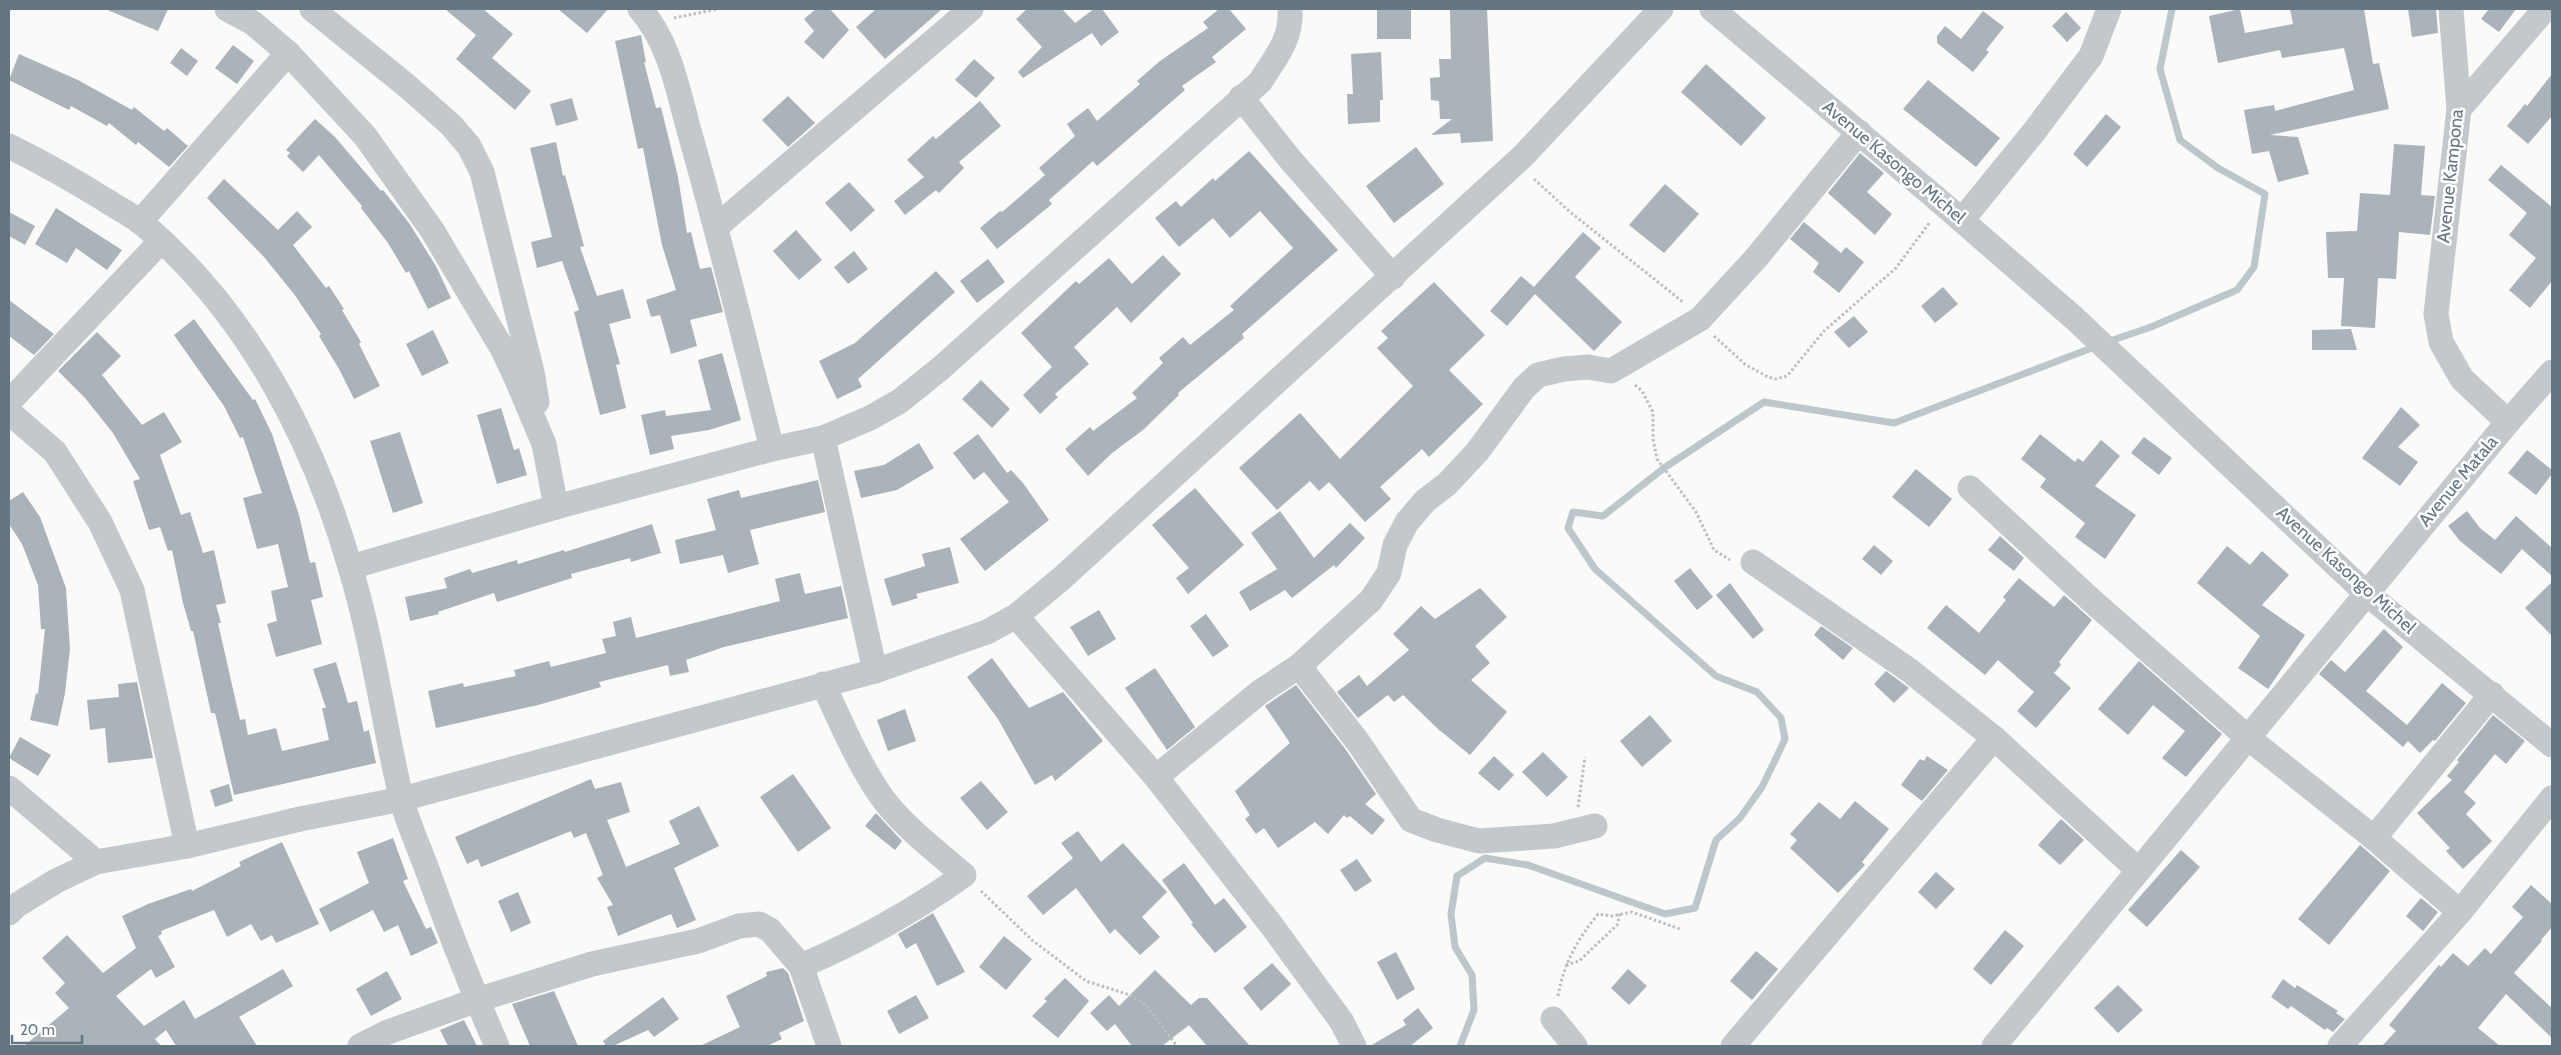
<svg xmlns="http://www.w3.org/2000/svg" width="2561" height="1055" font-family="Cabin,sans-serif">
<style>
.lines{fill:none;stroke-linecap:round;stroke-linejoin:round}
.stream{stroke:#bbc7cb;stroke-width:7}
.building{fill:#aab3b9}
.path{stroke:#bbbfc2;stroke-width:3;stroke-dasharray:2.5 2.5;stroke-linecap:butt}
.minor{stroke:#c3c8cc;stroke-width:25}
.labels{text-anchor:middle;stroke-width:5;stroke-linejoin:round;paint-order:stroke}
.street-label{font-size:18px;fill:#657683;stroke:#fff}
</style>
<rect width="100%" height="100%" fill="#fafaf8"/>
<g class="lines">
<g class="stream">
<path d="M2107,342l44,-15 86,-37 17,-23 11,-73 -47,-26 -38,-28 -20,-71 12,-60"/>
<path d="M1460,1046l14,-36 -2,-35 -17,-28 -4,-33 6,-38 28,-18 43,7 137,49 30,-6 21,-68 24,-22 22,-31 15,-31 8,-17 -4,-21 -24,-26 -41,-16 -121,-107 -27,-41 5,-16 30,4 61,-48 100,-66 130,21 203,-77"/>
</g>
</g>
<g class="building">
<path d="M105,9h63l-10,22z"/>
<path d="M445,9h38l30,25 -21,24 39,33 -16,19 -59,-51 20,-24z"/>
<path d="M558,9h50l-21,24z"/>
<path d="M816,9h14l19,21 -26,29 -19,-17 10,-11 -10,-12z"/>
<path d="M876,9h66l-57,50 -29,-32z"/>
<path d="M1027,9h35l13,14 19,-14h8l17,23 -18,14 -9,-13 -69,45 -5,-6 24,-25 -26,-28z"/>
<path d="M1219,9h10l17,20 -34,28 4,5 -34,24 3,4 -88,76 -4,-5 -44,39 3,4 -55,45 -17,-21 20,-17 2,1 43,-37 -6,-7 36,-32 -8,-12 21,-16 9,13 43,-37 -3,-3 23,-20 48,-33 -5,-6z"/>
<rect x="1377" y="9" width="34" height="30"/>
<path d="M1487,9l6,132 -32,2 -1,-10 -29,2 21,-16h-12l-1,-18 -8,-1 -1,-22 10,-1 -1,-18h12l-1,-49z"/>
<path d="M2240,9l5,24 48,-9 -3,-15h74l9,55 6,-1 10,46 -119,26 28,2 11,37 -31,8 -9,-31 -17,3 -8,-44 30,-5 1,6 79,-21 -10,-42 -62,10 -2,-8 -62,13 -9,-47z"/>
<path d="M2408,9h28l2,24 -26,4z"/>
<path d="M2489,9h27l-17,23 -18,-13z"/>
<path d="M1983,11l21,16 -18,23 3,2 -16,20 -36,-29v-7l8,-10 16,13z"/>
<path d="M2066,12l15,16 -14,14 -15,-16z"/>
<path d="M641,35l5,27h-2l12,46 5,-1 17,70 9,56 4,-1 9,37 11,-2 12,45 -33,8 7,26 -26,8 -11,-39 -9,2 -5,-17 30,-10 -14,-45 -19,-97 -5,1 -23,-108z"/>
<path d="M233,45l21,16 -17,23 -22,-16z"/>
<path d="M181,48l17,13 -11,15 -17,-13z"/>
<path d="M1381,52l2,48h-3v22l-32,2 -1,-30h6l-2,-40z"/>
<path d="M19,54l59,26 54,30 2,-3 30,24 3,-3 21,18 -19,21 -31,-25 -2,3 -27,-22 -2,3 -36,-20 -2,4 -60,-30z"/>
<path d="M974,59l21,19 -19,20 -21,-18z"/>
<path d="M1706,64l60,54 -25,28 -60,-54z"/>
<path d="M2552,74v42l-24,28 -21,-18 18,-22 2,2z"/>
<path d="M1928,80l72,58 -24,29 -73,-58z"/>
<path d="M788,96l27,27 -27,24 -26,-27z"/>
<path d="M572,98l6,22 -22,6 -6,-22z"/>
<path d="M980,101l21,25 -42,36 5,6 -25,25 -3,-3 -31,25 -11,-14 30,-24 -17,-17 26,-24 3,3z"/>
<path d="M2106,114l15,13 -34,40 -14,-13z"/>
<path d="M315,119l20,18 46,54 2,-1 26,33 27,43 15,32 -23,11 -19,-38 -3,2 -18,-30 -27,-35 1,-2 -43,-51 -16,17 -16,-16 3,-3 -4,-3z"/>
<path d="M556,142l7,34 2,-1 19,71 -4,1 17,49 26,-7 8,29 -22,6 11,40 -4,1 10,43 -26,7 -26,-103 5,-2 -17,-49 -25,7 -6,-26 21,-5 -22,-89z"/>
<path d="M2394,144l31,2 -4,49 14,1 -5,39 -31,-3 -3,47 -18,-1 -3,50 -34,-2 3,-48h-16l-2,-46 31,-1 3,-38 30,2z"/>
<path d="M1416,147l28,37 -50,39 -28,-37z"/>
<path d="M1249,151l89,99 -96,84 2,4 -66,55 1,2 -36,35 -31,23 -24,23 -23,-27 25,-22 3,4 44,-33 -5,-5 31,-30 -4,-5 24,-21 7,8 44,-35 -4,-4 63,-58 -33,-37 -30,27 -17,-20 -34,29 -24,-29 21,-17 5,6 32,-29 2,3z"/>
<path d="M1860,153l24,20 -17,19 25,22 -17,21 -47,-42z"/>
<path d="M2501,165l51,42v74l-22,27 -21,-18 27,-32 -27,-23 18,-22 -39,-33z"/>
<path d="M224,179l54,51 19,-19 15,16 -19,18 33,43 3,-2 15,23 -2,1 19,32 -2,2 21,42 -26,13 -15,-30 -20,-33 2,-2 -27,-40 -30,-37 -57,-59z"/>
<path d="M849,182l26,28 -24,22 -26,-29z"/>
<path d="M1665,184l34,30 -35,39 -35,-28z"/>
<path d="M56,208l66,42 -15,20 -31,-22 -9,15 -32,-19z"/>
<path d="M9,212l26,14 -10,19 -16,-9z"/>
<path d="M1804,222l37,31 5,-6 18,15 -25,31 -26,-21 6,-9 -29,-24z"/>
<path d="M796,230l26,30 -23,20 -26,-29z"/>
<path d="M1583,232l18,16 -26,29 47,45 -28,29 -59,-57 -28,32 -17,-15 31,-35 13,11z"/>
<path d="M854,251l14,18 -20,15 -14,-17z"/>
<path d="M1163,255l18,19 -50,49 -14,-16 -43,40 15,17 -34,30 3,3 -18,17 -17,-19 29,-28 -31,-34 55,-52 3,3 30,-26 23,26z"/>
<path d="M988,259l17,23 -28,21 -17,-22z"/>
<path d="M936,271l19,21 -97,87 4,8 -25,12 -18,-38 36,-18z"/>
<path d="M1434,282l51,53 -36,35 34,34 -54,53 -7,-8 -42,38 11,12 -26,23 -36,-40 -10,9 -9,-10 -33,29 -38,-42 61,-55 40,46 73,-73 -36,-38 11,-10 -7,-7z"/>
<path d="M1943,287l15,17 -23,19 -14,-17z"/>
<path d="M9,300l45,34 -20,21 -25,-19z"/>
<path d="M1854,316l14,16 -19,16 -15,-16z"/>
<path d="M194,319l59,81 2,-1 17,35 27,81 11,48 5,-1 8,35 -12,3 11,44 -46,13 -9,-33 10,-3 -6,-30 17,-4 -10,-43 -21,5 -14,-51 19,-5 -19,-56 -3,1 -16,-32 -50,-71z"/>
<path d="M2351,329l6,21h-45v-20z"/>
<path d="M433,330l16,33 -27,13 -16,-32z"/>
<path d="M97,332l24,24 -19,19 40,50 22,-13 18,30 -22,13 21,60 9,-3 13,41 11,-3 12,53 -10,2 5,18h-3l22,97 5,-1 3,16 28,-7 6,23 47,-11 -7,-32h4l-13,-39 23,-7 12,41 9,-2 7,31 5,-2 7,33 -142,32 -19,-82h-4l-18,-82h-2l-8,-28 -11,-53 -4,1 -8,-24 -11,3 -16,-49 7,-2 -27,-46 -28,-35 -27,-27z"/>
<path d="M722,353l19,67 -32,10 -38,6 3,13 -24,6 -9,-40 24,-5 1,6 45,-6 -13,-50z"/>
<path d="M981,380l29,29 -18,19 -30,-29z"/>
<path d="M2401,407l19,18 -22,22 20,15 -18,24 -38,-28z"/>
<path d="M501,408l13,42 5,-2 8,27 -30,9 -20,-69z"/>
<path d="M400,432l23,71 -30,10 -23,-72z"/>
<path d="M978,434l29,39 4,-3 12,13 26,37 -64,51 -25,-32 49,-37 -25,-30 -10,8 -21,-27z"/>
<path d="M2040,434l35,28 3,-4 5,4 18,-22 19,16 -25,30 41,29 -31,44 -30,-22 10,-14 -45,-36 6,-8 -25,-20z"/>
<path d="M2144,437l28,21 -13,17 -28,-22z"/>
<path d="M919,443l15,25 -37,22 -36,8 -7,-27 30,-6z"/>
<path d="M2527,450l25,20v4l-16,21 -28,-22z"/>
<path d="M1916,469l36,30 -23,28 -37,-30z"/>
<path d="M818,480l7,32 -75,18 9,34 -31,9 -5,-18 -43,9 -5,-24 41,-10 -9,-31 32,-9 2,8z"/>
<path d="M1195,488l49,57 -56,49 -12,-16 13,-10 -37,-43z"/>
<path d="M23,492l17,25 26,71 4,61 -5,44 -7,33 -28,-6 6,-27 2,1 7,-65h-4l-3,-44 -16,-41 -13,-20v-23z"/>
<path d="M1280,511l34,47 36,-35 15,15 -29,30 -2,-3 -42,33 -7,-8 -35,21 -11,-19 38,-23 -26,-36z"/>
<path d="M2467,511l13,17 15,12 21,-24 36,32v28l-30,-27 -21,25 -41,-33 -12,-15z"/>
<path d="M652,524l9,29 -30,9 -1,-4 -59,16 1,4 -75,24 -3,-9 -56,19 1,2 -29,7 -5,-24 42,-9 -3,-10 26,-9 2,4 45,-13 1,4 46,-14 1,2z"/>
<path d="M2000,536l24,22 -10,13 -26,-21z"/>
<path d="M1874,545l19,16 -12,14 -19,-16z"/>
<path d="M2227,546l23,19 12,-14 27,24 -27,30 43,30 -37,54 -30,-21 22,-32 -63,-53z"/>
<path d="M950,547l9,36 -43,11 2,4 -26,8 -8,-27 41,-13 -3,-12z"/>
<path d="M1690,568l23,29 -16,13 -23,-29z"/>
<path d="M800,573l5,21 36,-8 7,32 -124,29 -38,13 3,12 -19,4 -2,-11 -69,17 2,5 -63,18 -102,23 -8,-37 35,-8 1,4 52,-11 -2,-6 35,-9 2,6 55,-14 -4,-14 14,-3 -3,-14 18,-5 5,21 144,-37 -5,-22z"/>
<path d="M2019,578l35,29 10,-12 28,25 -33,42 2,3 -7,8 17,15 -35,40 -19,-17 17,-19 -36,-32 -13,15 -58,-47 19,-23 33,28 27,-33 -3,-3z"/>
<path d="M2552,582v54l-27,-28z"/>
<path d="M1730,583l34,47 -11,9 -37,-44z"/>
<path d="M1480,588l27,29 -32,29 15,17 -19,17 36,32 -37,43 -32,-26 -35,-34 -9,7 -6,-7 -30,23 -21,-26 22,-17 8,11 42,-36 -16,-16 28,-28 14,13z"/>
<path d="M1099,610l17,29 -28,17 -18,-29z"/>
<path d="M1206,614l23,32 -16,11 -23,-31z"/>
<path d="M1821,626l32,22 -10,12 -29,-25z"/>
<path d="M2384,629l19,18 -37,44 41,34 35,-42 24,20 -31,38 -2,-1 -13,13 -12,-12 -5,6 -84,-73 12,-14 14,12z"/>
<path d="M992,658l37,50 34,-16 40,49 -48,40 -3,-6 -17,10 -37,-66 -31,-42z"/>
<path d="M2139,661l83,73 -36,43 -24,-19 23,-27 -32,-26 -25,30 -30,-26z"/>
<path d="M1155,668l40,59 -28,23 -42,-62z"/>
<path d="M1886,671l23,17 -15,15 -20,-19z"/>
<path d="M137,682l16,76 -45,5 -3,-35 -15,2 -3,-30 32,-3 -1,-13z"/>
<path d="M1296,685l50,65 30,44 -11,10 20,16 -13,15 -22,-19 -3,2 -3,-3 -16,19 -13,-12 -37,26 -14,-20 -8,6 -11,-15 5,-4 -15,-24 55,-48 -25,-37z"/>
<path d="M905,709l11,32 -28,10 -11,-31z"/>
<path d="M1650,715l22,26 -30,26 -22,-26z"/>
<path d="M2493,715l32,26 -19,23 -11,-10 -31,38 12,11 -10,11 26,27 -29,28 -17,-18 4,-3 -33,-35 35,-33 -5,-4 12,-14 -2,-2z"/>
<path d="M20,737l31,18 -13,21 -29,-18z"/>
<path d="M1543,752l25,25 -21,20 -25,-25z"/>
<path d="M1494,756l20,19 -15,16 -21,-18z"/>
<path d="M1927,756l21,14 -26,31 -21,-16 19,-26 4,2z"/>
<path d="M793,774l38,54 -33,24 -38,-55z"/>
<path d="M591,779l4,10 26,-7 9,30 -23,8 19,47 54,-23 -11,-23 30,-15 20,40 -45,22 22,52 -19,8 -6,-14 -53,22 -11,-29 6,-2 -16,-27 6,-3 -17,-42 -12,5 -3,-7 -90,36 -3,-8 -11,5 -12,-27z"/>
<path d="M981,781l27,31 -21,18 -27,-32z"/>
<path d="M229,784l4,17 -18,6 -5,-17z"/>
<path d="M1855,801l34,28 -27,33 3,3 -27,28 -48,-45 7,-8 -7,-6 29,-32 21,17z"/>
<path d="M876,813l26,28 -7,9 -30,-24z"/>
<path d="M2061,819l23,21 -24,25 -22,-20z"/>
<path d="M1078,831l23,31 22,-19 44,49 -25,25 18,20 -20,18 -25,-26 -5,5 -34,-46 -33,27 -16,-19 46,-38 -12,-15z"/>
<path d="M393,838l15,41 -5,2 23,48 5,-2 7,16 -27,13 -13,-31 -14,7 -11,-22 -43,22 -11,-23 50,-26 -12,-31z"/>
<path d="M282,842l37,82 -43,19 -4,-8 -11,6 -10,-17 -24,13 -13,-27 -53,21 1,3 -4,2 17,31 -19,11 -5,-9 -35,27 28,30 40,-26 11,19 88,-50 10,17 -54,31 18,29h-81l-10,-16 -11,9 6,7h-137l45,-38 -14,-15 10,-10 -23,-25 25,-23 36,38 33,-25 -14,-32 26,-12 43,-15 1,2 49,-25 -2,-4z"/>
<path d="M2360,845l30,26 -61,74 -31,-26z"/>
<path d="M2181,850l19,17 -53,60 -19,-17z"/>
<path d="M1357,859l15,22 -17,11 -15,-22z"/>
<path d="M1184,863l31,42 9,-7 23,29 -32,26 -24,-29 2,-1 -31,-43z"/>
<path d="M1936,872l19,17 -19,20 -18,-17z"/>
<path d="M2531,885l21,19v23l-11,13 1,1 -28,32 38,35v30l-46,-44 -28,34 22,18h-118l14,-15 -7,-6 50,-60 2,2 12,-14 15,13 17,-18 6,6 32,-37 -11,-10z"/>
<path d="M518,892l13,31 -20,9 -13,-31z"/>
<path d="M2421,898l17,14 -15,19 -17,-15z"/>
<path d="M933,913l32,59 -28,14 -21,-43 -10,6 -8,-15z"/>
<path d="M2005,930l19,16 -33,39 -18,-16z"/>
<path d="M1004,936l28,23 -26,31 -27,-23z"/>
<path d="M1756,951l22,18 -26,31 -22,-19z"/>
<path d="M1396,952l19,37 -18,11 -20,-38z"/>
<path d="M1272,963l19,21 -30,27 -18,-23z"/>
<path d="M783,968l5,5 16,48 -25,12 3,6 -15,7h-67l40,-19 -14,-31 41,-20 -1,-4z"/>
<path d="M1628,969l19,17 -18,19 -18,-17z"/>
<path d="M1155,970l36,35 8,-7h8l43,48h-43l-18,-21 -27,21h-30l-17,-22 -8,7 -17,-18 19,-18 10,11z"/>
<path d="M387,971l15,28 -31,17 -15,-27z"/>
<path d="M1065,978l24,23 -31,37 -26,-22 15,-15 -3,-2z"/>
<path d="M2283,979l12,9 2,-3 41,26 -2,2 9,6 -12,13 -6,-4 -2,2 -34,-24 -3,3 -17,-12z"/>
<path d="M2118,985l25,25 -25,23 -24,-25z"/>
<path d="M554,991l24,55h-48l-18,-42z"/>
<path d="M916,995l13,23 -30,16 -12,-23z"/>
<path d="M663,997l16,22 -25,18 -6,-7 -35,16h-7l-3,-5z"/>
<path d="M1418,1008l15,20 -23,18h-40l36,-21 -3,-5z"/>
<path d="M464,1020l13,26h-29l-8,-16z"/>
</g>
<g class="lines">
<g class="path">
<path d="M674,18l44,-9"/>
<path d="M1534,179l36,33 113,90"/>
<path d="M1714,336l32,29 22,12 8,2 11,-3 37,-45 72,-63 34,-46"/>
<path d="M1635,385l7,6 11,21v27l4,20 39,53 18,38 16,10"/>
<path d="M1578,807l7,-50"/>
<path d="M981,891l51,49 54,41 44,14 16,10 31,41"/>
<path d="M1566,965l13,-4 38,-36 3,-11"/>
<path d="M1558,996c6,-33 19,-56 40,-82l14,2 20,-4 48,17"/>
</g>
<g class="minor">
<path d="M227,9l26,14 35,30 77,83 67,94 70,118 15,32 27,64 12,63"/>
<path d="M312,9l95,77 44,39 18,21 13,26 50,200 5,30"/>
<path d="M640,9c31,34 39,88 52,132 29,102 54,205 80,308"/>
<path d="M1712,9l231,195 131,114 292,275 186,152"/>
<path d="M2451,9l8,100 -23,205 5,28 21,37 46,43"/>
<path d="M1241,97l48,61 104,119"/>
<path d="M2459,109l86,-100"/>
<path d="M9,146c34,17 66,35 98,55 12,8 25,14 36,23 104,88 170,214 207,343 23,75 33,153 51,230 6,25 18,50 27,75 21,59 44,117 69,174"/>
<path d="M1962,220l71,-87 58,-77 18,-47"/>
<path d="M140,222l148,-169"/>
<path d="M716,227l255,-218"/>
<path d="M9,402l152,-161"/>
<path d="M9,412l46,40 45,70 32,68 55,256"/>
<path d="M823,438l52,233"/>
<path d="M1970,488l121,112 156,137 127,101 86,74"/>
<path d="M1753,562l156,108 85,68 144,132"/>
<path d="M351,567l205,-60 216,-58 51,-11 47,-20 30,-17 41,-33 319,-286c16,-25 32,-43 30,-73"/>
<path d="M1016,616l140,161 116,149 70,96 12,24"/>
<path d="M1299,666l59,76 53,78 26,10 42,11 75,-5 41,-10"/>
<path d="M1156,777l104,-85 39,-26 72,-66 18,-27 6,-28 12,-23 18,-21 22,-17 30,-32 47,-64 14,-13 26,-6 24,-2 23,4 89,-52 57,-62 102,-125"/>
<path d="M9,788l87,74"/>
<path d="M2374,838l118,-144"/>
<path d="M9,913l8,-8 39,-24 40,-19 91,-16 113,-27 102,-20 473,-128 112,-39 29,-16 45,-37 462,-423 138,-147"/>
<path d="M801,966c59,-25 111,-54 163,-91 -26,-22 -66,-53 -85,-82 -23,-34 -39,-73 -56,-109"/>
<path d="M1553,1019l22,27"/>
<path d="M360,1046l28,-14 89,-32 115,-36 106,-23 41,-15 20,-2 11,6 31,36 28,80"/>
<path d="M1733,1046l261,-308"/>
<path d="M1994,1046l514,-624 44,-50"/>
<path d="M2340,1046l120,-134 92,-114"/>
</g>
</g>
<g class="labels">
<g class="street-label">
<text transform="translate(1894 162) rotate(40)" y="6">Avenue Kasongo Michel</text>
<text transform="translate(2450 176) rotate(-84)" y="6">Avenue Kampona</text>
<text transform="translate(2458 481) rotate(-50)" y="6">Avenue Matala</text>
<text transform="translate(2346 570) rotate(42)" y="6">Avenue Kasongo Michel</text>
</g>
</g>
<rect width="2561" height="1055" fill="none" stroke="#657683" stroke-width="20"/>
<path d="M12 1035v8h70v-8" fill="none" stroke="#657683" stroke-width="2.5"/>
<text x="20" y="1035" font-size="15" fill="#657683" stroke="#ffffff" stroke-width="4" paint-order="stroke">20 m</text>
</svg>
